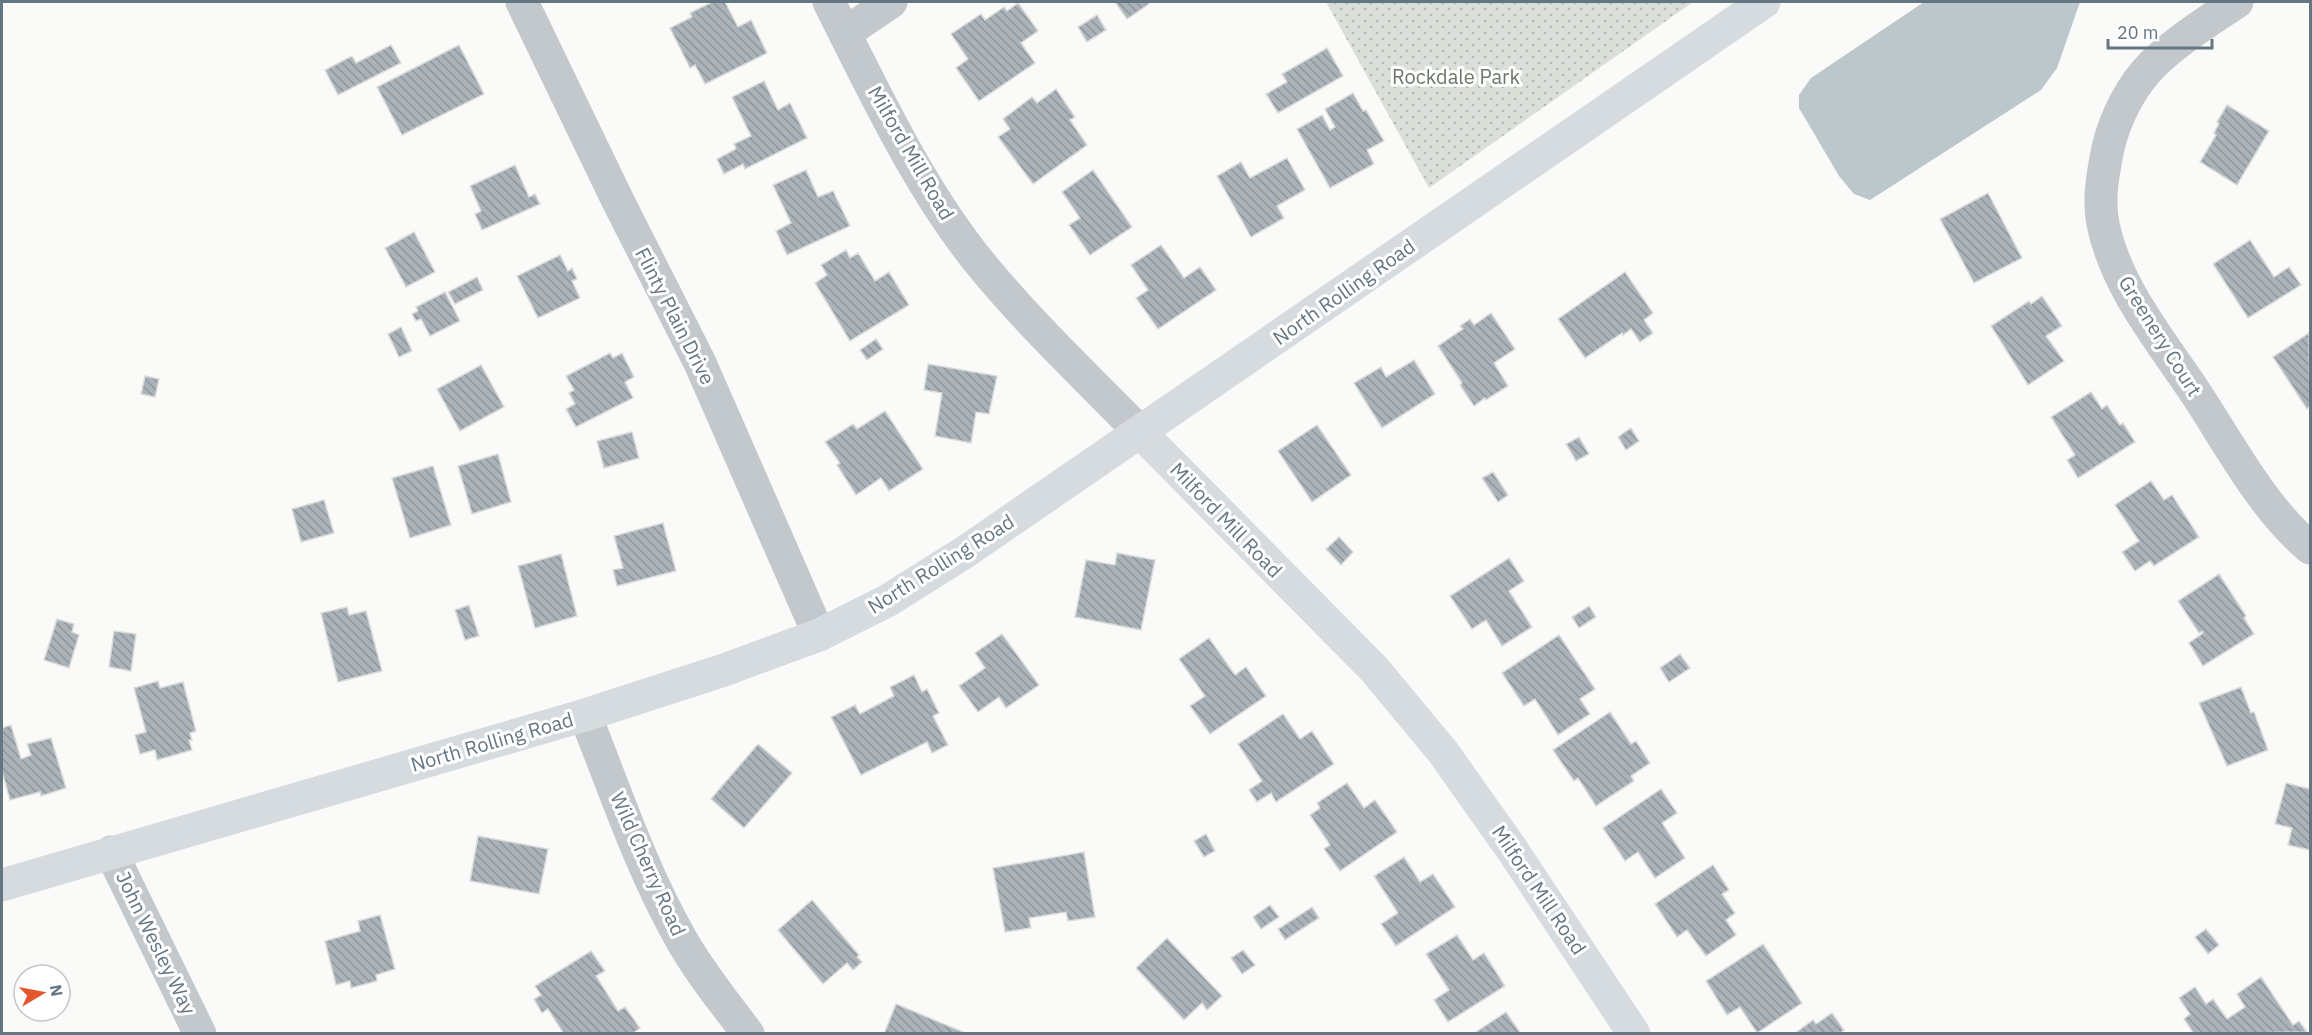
<svg xmlns="http://www.w3.org/2000/svg" width="2312" height="1035" font-family="'IBM Plex Sans',sans-serif">
<style>
.grass{fill:url(#grass-dots)}
.water{fill:#bbc7cb}
.building{fill:url(#building-back-hatch);stroke:#dcdcda;stroke-width:1.5}
.lines{fill:none;stroke-linecap:round;stroke-linejoin:round}
.minor{stroke:#c3c8cc;stroke-width:33}
.major{stroke:#d6dbdf;stroke-width:33}
.labels{text-anchor:middle;stroke-width:6;stroke-linejoin:round;paint-order:stroke}
.park-label{font-size:20px;fill:#687a64;stroke:#fff}
.street-label{font-size:20px;fill:#657683;stroke:#fff}
</style>
<defs>
<pattern id="grass-dots" width="8" height="8" patternUnits="userSpaceOnUse" patternTransform="scale(1.5)"><rect width="8" height="8" fill="#dadfd7"/><path d="M2 2h.1M6 6h.1" fill="none" stroke="#b4b9b4" stroke-width="1.8" stroke-linecap="round"/></pattern>
<pattern id="building-back-hatch" width="6" height="6" patternUnits="userSpaceOnUse" patternTransform="scale(1.5)"><rect width="6" height="6" fill="#aab3b9"/><path d="M-1 5l2 2M0 0l6 6M5-1l2 2" fill="none" stroke="#8e969c"/></pattern>
</defs>
<rect width="100%" height="100%" fill="#fafaf8"/>
<path class="grass" d="M1326,2h367l-264,186z"/>
<path class="water" d="M1924,2h156l-23,66 -16,22 -171,110 -16,-6 -15,-18 -40,-68v-13l12,-17z"/>
<g class="building">
<path d="M712,2h13l13,25 13,-7 16,33 -62,31 -10,-19 -5,3 -20,-40 22,-11 -2,-4z"/>
<path d="M1115,2h32l2,2 -22,15z"/>
<path d="M1018,3l20,28 -17,12 14,20 -56,38 -23,-33 12,-9 -17,-25 30,-20 4,6 19,-13 3,4z"/>
<path d="M1097,15l9,15 -19,12 -9,-15z"/>
<path d="M391,45l10,18 -63,32 -13,-25 27,-14 4,7z"/>
<path d="M459,45l25,49 -82,41 -25,-48z"/>
<path d="M1327,48l16,28 -65,37 -12,-19 21,-12 -5,-8z"/>
<path d="M764,81l14,29 12,-7 17,35 -62,31 -2,-5 -19,10 -7,-15 19,-10 -2,-5 17,-8 -19,-39z"/>
<path d="M1056,89l19,28 -5,3 17,25 -54,39 -35,-47 12,-8 -7,-10 29,-22 5,6z"/>
<path d="M1353,93l10,18 3,-1 18,31 -17,9 7,14 -44,24 -33,-59 25,-14 8,15 5,-3 -10,-18z"/>
<path d="M2227,105l42,26 -32,54 -37,-23 16,-27 -2,-2 5,-10 -2,-1z"/>
<path d="M1287,158l18,32 -28,16 7,12 -33,19 -34,-61 24,-14 9,16z"/>
<path d="M515,165l14,32 6,-3 5,10 -58,26 -7,-16 6,-3 -11,-25z"/>
<path d="M806,170l12,27 15,-6 17,35 -63,29 -11,-24 15,-8 -18,-38z"/>
<path d="M1093,170l39,57 -42,28 -21,-30 11,-7 -18,-26z"/>
<path d="M1988,193l34,65 -48,25 -34,-64z"/>
<path d="M414,232l21,40 -29,15 -21,-39z"/>
<path d="M2250,240l24,37 15,-10 12,18 -53,33 -35,-54z"/>
<path d="M1161,245l23,33 16,-11 16,23 -58,39 -22,-31 12,-8 -17,-25z"/>
<path d="M846,250l4,8 8,-5 17,28 14,-9 20,33 -59,36 -35,-58 12,-8 -6,-10z"/>
<path d="M560,255l8,16 4,-3 5,11 -5,2 8,17 -42,20 -21,-42z"/>
<path d="M1625,272l28,41 -9,7 9,13 -13,9 -9,-13 -8,6 -1,-2 -37,25 -27,-39z"/>
<path d="M477,277l6,13 -28,14 -7,-12z"/>
<path d="M445,292l15,29 -30,15 -9,-17 -5,2 -4,-7 6,-3 -2,-4z"/>
<path d="M2042,296l20,30 -16,10 18,25 -36,24 -37,-59 38,-25 2,3z"/>
<path d="M1491,313l24,36 -21,14 14,23 -22,14 -1,-2 -11,8 -14,-21 2,-2 -24,-37 25,-17 -3,-3 10,-7 4,6z"/>
<path d="M401,327l11,24 -13,6 -11,-23z"/>
<path d="M2309,333l1,73 -3,3 -34,-52z"/>
<path d="M876,339l7,10 -16,11 -7,-10z"/>
<path d="M610,353l3,5 9,-5 12,24 -9,5 8,16 -57,29 -10,-18 9,-5 -6,-11 5,-3 -8,-14z"/>
<path d="M1414,360l21,34 -53,34 -28,-45 27,-16 5,10z"/>
<path d="M928,364l69,12 -8,38 -13,-2 -5,31 -36,-7 7,-43 -18,-3z"/>
<path d="M481,365l23,42 -44,24 -23,-42z"/>
<path d="M145,376l14,3 -4,18 -14,-3z"/>
<path d="M2091,392l11,17 5,-4 13,20 3,-2 12,19 -57,36 -11,-18 8,-5 -24,-38z"/>
<path d="M885,411l38,58 -34,22 -8,-13 -25,17 -19,-30 3,-2 -15,-21 28,-18 4,5z"/>
<path d="M1317,425l34,50 -39,27 -34,-51z"/>
<path d="M1631,428l8,13 -13,9 -8,-13z"/>
<path d="M632,432l7,26 -35,10 -7,-27z"/>
<path d="M1579,437l10,17 -13,7 -10,-17z"/>
<path d="M498,454l13,48 -39,12 -14,-48z"/>
<path d="M433,466l18,59 -41,13 -18,-60z"/>
<path d="M1493,472l15,23 -10,7 -16,-24z"/>
<path d="M2151,481l13,19 8,-5 27,42 -45,29 -4,-5 -15,10 -13,-19 17,-11 -24,-36z"/>
<path d="M324,500l10,33 -33,9 -9,-33z"/>
<path d="M663,523l13,48 -59,15 -4,-16 10,-2 -9,-32z"/>
<path d="M1339,537l14,15 -12,13 -15,-16z"/>
<path d="M1117,553l38,7 -14,70 -66,-13 11,-57 29,5z"/>
<path d="M561,554l16,62 -42,12 -17,-62z"/>
<path d="M1509,558l15,23 -15,10 23,36 -30,19 -16,-26 -14,9 -22,-33z"/>
<path d="M2219,574l27,42 -2,2 10,16 -51,32 -14,-23 14,-10 -1,-2 -3,2 -21,-32z"/>
<path d="M469,605l10,31 -14,4 -10,-30z"/>
<path d="M1589,606l7,11 -17,11 -7,-11z"/>
<path d="M347,607l2,8 17,-4 16,60 -44,11 -17,-69z"/>
<path d="M57,619l17,5 -2,8 7,3 -10,33 -25,-8z"/>
<path d="M114,631l22,3 -5,37 -22,-4z"/>
<path d="M1002,634l37,51 -33,23 -7,-11 -21,15 -19,-26 26,-18 -10,-15z"/>
<path d="M1559,635l36,54 -15,10 10,15 -32,21 -23,-36 -11,7 -22,-33z"/>
<path d="M1209,638l26,37 11,-8 20,29 -56,38 -20,-28 15,-10 -26,-37z"/>
<path d="M1680,654l10,14 -21,14 -9,-14z"/>
<path d="M914,675l8,17 5,-3 12,24 -6,3 15,29 -16,8 -5,-11 -66,33 -30,-58 24,-12 5,9 34,-18 -4,-9z"/>
<path d="M158,681l2,7 23,-6 13,49 -6,2 2,7h-3l3,10 -35,10 -2,-10 -15,4 -5,-19 11,-3 -12,-44z"/>
<path d="M2241,687l10,26 3,-1 14,38 -41,16 -28,-63z"/>
<path d="M1610,712l21,32 5,-3 14,22 -19,13 3,5 -38,25 -18,-28 -4,3 -21,-31z"/>
<path d="M1283,714l17,25 12,-8 22,33 -58,38 -5,-9 -14,9 -8,-12 13,-9 -24,-37z"/>
<path d="M11,725l10,34 10,-4 -4,-11 24,-6 15,50 -25,8 -1,-4 -30,8 -8,-29v-43z"/>
<path d="M758,744l34,29 -48,55 -33,-29z"/>
<path d="M1347,783l17,25 11,-8 22,32 -57,39 -16,-22 6,-4 -20,-30 10,-7 -3,-5z"/>
<path d="M2286,783l24,6v61l-22,-5 4,-17 -17,-4z"/>
<path d="M1661,789l16,24 -15,10 23,35 -30,20 -17,-26 -13,9 -22,-33z"/>
<path d="M1206,834l9,17 -11,6 -10,-16z"/>
<path d="M478,836l70,13 -9,45 -69,-13z"/>
<path d="M1084,852l11,65 -27,4 -2,-9 -37,6 2,10 -26,4 -12,-64z"/>
<path d="M1404,857l16,25 13,-8 22,33 -59,39 -15,-22 17,-11 -24,-37z"/>
<path d="M1713,865l16,25 -7,4 13,19 -9,7 10,15 -30,21 -19,-26 -10,7 -22,-33z"/>
<path d="M812,900l47,55 -2,2 5,5 -9,8 -6,-7 -24,21 -45,-54z"/>
<path d="M1270,905l9,12 -18,12 -8,-12z"/>
<path d="M1312,907l7,11 -34,22 -7,-11z"/>
<path d="M380,915l15,54 -19,6 1,6 -26,7 -1,-7 -14,4 -11,-44 35,-10 -2,-10z"/>
<path d="M2206,929l13,16 -11,9 -13,-17z"/>
<path d="M1457,935l16,25 11,-7 21,33 -57,36 -14,-22 15,-10 -23,-36z"/>
<path d="M1167,938l55,58 -15,14 -5,-7 -18,17 -48,-52z"/>
<path d="M1763,944l39,59 -45,30 -17,-26 -13,8 -21,-34z"/>
<path d="M1243,950l12,15 -13,9 -11,-16z"/>
<path d="M591,951l14,20 -9,5 22,35 7,-4 15,21 -8,6h-68l-16,-25 -6,4 -8,-14 7,-4 -6,-9z"/>
<path d="M2261,977l32,48 6,-4 8,11 -113,2 -10,-15 6,-5 -11,-16 16,-11 11,17 7,-5 14,20 18,-12 -8,-13z"/>
<path d="M896,1004l67,28 -1,2h-78z"/>
<path d="M1506,1012l15,22h-44l-1,-2z"/>
<path d="M1832,1013l12,17 -5,4h-45l19,-14 3,4z"/>
</g>
<g class="lines">
<g class="minor">
<path d="M522,2l96,199 82,162 119,272"/>
<path d="M829,2c45,89 91,189 155,266 48,58 104,111 157,165"/>
<path d="M2237,2c-29,19 -59,38 -84,62 -22,22 -38,54 -45,84 -5,25 -10,51 -5,76 13,64 59,118 94,171 34,52 66,113 113,153"/>
<path d="M845,33l46,-31"/>
<path d="M585,715c30,75 56,154 96,224 19,34 44,64 67,95"/>
<path d="M111,852l89,182"/>
</g>
<g class="major">
<path d="M1141,433l233,236 69,83 70,99 121,183"/>
<path d="M2,885l583,-170 139,-45 95,-35 68,-34 78,-49 799,-550"/>
</g>
</g>
<g class="labels">
<g class="park-label">
<text x="1456" y="84">Rockdale Park</text>
</g>
<g class="street-label">
<text transform="translate(911 153) rotate(60)" y="7">Milford Mill Road</text>
<text transform="translate(1344 292) rotate(-35)" y="7">North Rolling Road</text>
<text transform="translate(675 316) rotate(63)" y="7">Flinty Plain Drive</text>
<text transform="translate(2160 336) rotate(58)" y="7">Greenery Court</text>
<text transform="translate(1226 520) rotate(46)" y="7">Milford Mill Road</text>
<text transform="translate(941 564) rotate(-32)" y="7">North Rolling Road</text>
<text transform="translate(492 742) rotate(-16)" y="7">North Rolling Road</text>
<text transform="translate(648 864) rotate(66)" y="7">Wild Cherry Road</text>
<text transform="translate(1539 890) rotate(56)" y="7">Milford Mill Road</text>
<text transform="translate(156 943) rotate(64)" y="7">John Wesley Way</text>
</g>
</g>
<rect width="2312" height="1035" fill="none" stroke="#657683" stroke-width="6"/>
<g transform="translate(42 993) rotate(80)"><circle r="28" fill="#ffffff" stroke="#c1c8cd" stroke-width="1.5"/>
<path d="M0-4.5L10 22L0 15L-10 22Z" fill="#e4572e"/>
<text y="-9" font-size="16" font-weight="bold" text-anchor="middle" fill="#657683">N</text>
</g>
<path d="M2108 39v9h104v-9" fill="none" stroke="#657683" stroke-width="3"/>
<text x="2117" y="39" font-size="18" fill="#657683" stroke="#ffffff" stroke-width="4.5" paint-order="stroke">20 m</text>
</svg>
